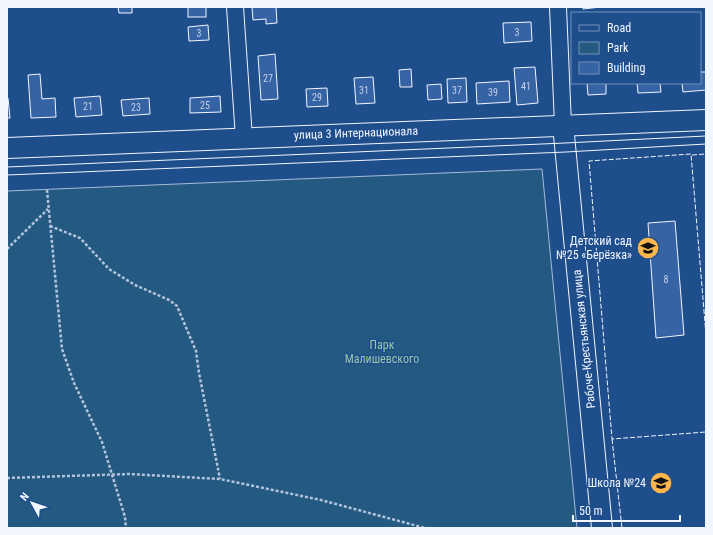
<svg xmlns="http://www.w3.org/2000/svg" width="713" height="535" font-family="'Roboto Condensed',sans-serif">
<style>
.green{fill:#245a82;stroke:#a8bbd7}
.building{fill:#3563a3;stroke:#f2f6ff}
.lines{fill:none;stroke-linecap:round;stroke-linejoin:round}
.minor-casing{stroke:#f2f6ff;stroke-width:18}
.major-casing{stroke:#f2f6ff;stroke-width:22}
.path{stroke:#b3c4dc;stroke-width:2.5;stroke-dasharray:3 2;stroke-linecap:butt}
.minor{stroke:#1f4e8c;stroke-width:16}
.major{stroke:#1f4e8c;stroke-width:20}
.tram{stroke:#f2f6ff;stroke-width:1}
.fence{stroke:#f2f6ff;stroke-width:1;stroke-dasharray:5 2;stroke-linecap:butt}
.labels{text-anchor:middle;stroke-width:3;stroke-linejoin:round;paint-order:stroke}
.number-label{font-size:10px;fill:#c3d1e8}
.street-label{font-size:12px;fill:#f2f6ff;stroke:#1f4e8c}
.poi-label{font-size:12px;fill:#f2f6ff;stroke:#1f4e8c;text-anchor:end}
.park-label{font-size:12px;fill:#97c8a6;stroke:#1f4e8c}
</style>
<rect width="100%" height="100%" fill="#1f4e8c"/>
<path class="green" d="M542,169l35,359h-570v-337z"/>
<g class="building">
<path d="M118,7h14v6h-13z"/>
<rect x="188" y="7" width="18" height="10"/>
<path d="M252,7h24l1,16 -11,1v-5l-13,1z"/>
<path d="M583,7h18l-18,2z"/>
<path d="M531,22l1,19 -28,2 -1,-20z"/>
<path d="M208,25l1,15 -20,1 -1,-14z"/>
<path d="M275,54l3,45 -17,1 -3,-44z"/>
<path d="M535,67l3,36 -21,2 -3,-37z"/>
<path d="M411,69l1,18h-12l-1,-17z"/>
<path d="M700,72h6v18l-23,2 -1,-9h18z"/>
<path d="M40,74l2,25 13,-1 1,19 -25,1 -3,-43z"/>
<path d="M373,77l2,26 -19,1 -2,-26z"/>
<path d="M466,78l1,24 -19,1 -1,-24z"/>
<path d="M509,81l1,21 -33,2 -1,-21z"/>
<path d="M587,83h19v11l-18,1z"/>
<path d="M637,83h23l1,9 -23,1z"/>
<path d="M441,84l1,15 -14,1 -1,-15z"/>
<path d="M327,88l1,18 -21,1 -1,-18z"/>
<path d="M100,96l2,19 -26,2 -2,-19z"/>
<path d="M220,96l1,16 -31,1v-15z"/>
<path d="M7,98h1l2,20h-3z"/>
<path d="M149,98l1,16 -27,2 -2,-16z"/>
<path d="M675,221l9,114 -28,3 -8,-115z"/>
</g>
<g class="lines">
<g class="minor-casing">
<g id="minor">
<path d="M235,7l9,131"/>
<path d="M558,7l5,118"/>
</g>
</g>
<g class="major-casing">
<g id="major">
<path d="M563,125l39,403"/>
<path d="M7,148l699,-28"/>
</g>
</g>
<g class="path">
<path d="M47,190l15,159 12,34 28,59 23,75 1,11"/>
<path d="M50,226l30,12 29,31 26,16 34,15 8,6 19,45 3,22 21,106"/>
<path d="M7,249l41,-40"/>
<path d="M7,478l122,-4 91,5 101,21 104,28"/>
</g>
<use href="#minor" class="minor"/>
<use href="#major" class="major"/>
<g class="tram">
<path d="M7,167l558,-24 141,-7"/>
<path d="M7,175l559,-23 140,-8"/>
</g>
<g class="fence">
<path d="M692,155l14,-1"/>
<path d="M706,335l-15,-181 -102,7 23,278 94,-7"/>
<path d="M612,439l10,89"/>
</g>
</g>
<defs>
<g id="school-disc" transform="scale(1.15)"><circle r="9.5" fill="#ffb74d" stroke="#1f4e8c"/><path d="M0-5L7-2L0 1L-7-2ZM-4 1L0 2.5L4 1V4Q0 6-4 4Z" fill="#111"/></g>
</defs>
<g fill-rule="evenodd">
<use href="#school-disc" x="648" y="248"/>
<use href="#school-disc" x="661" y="483"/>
</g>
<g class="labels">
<g class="number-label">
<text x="517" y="36">3</text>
<text x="199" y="37">3</text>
<text x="268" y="82">27</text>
<text x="526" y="90">41</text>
<text x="364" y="94">31</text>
<text x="457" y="94">37</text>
<text x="493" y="96">39</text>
<text x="317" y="101">29</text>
<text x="205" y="109">25</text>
<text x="88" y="110">21</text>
<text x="136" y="111">23</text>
<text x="666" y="283">8</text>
</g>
<g class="street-label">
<text transform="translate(356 133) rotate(-2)" y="4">улица 3 Интернационала</text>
<text transform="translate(584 339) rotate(-96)" y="4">Рабоче-Крестьянская улица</text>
</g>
<g class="poi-label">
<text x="632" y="245">Детский сад<tspan x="632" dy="14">№25 «Берёзка»</tspan></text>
<text x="646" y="487">Школа №24</text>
</g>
<g class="park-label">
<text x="382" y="349">Парк<tspan x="382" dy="14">Малишевского</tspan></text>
</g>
</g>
<rect width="713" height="535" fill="none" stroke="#f2f6ff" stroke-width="16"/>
<rect x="571" y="12" width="130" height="72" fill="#1f4e8c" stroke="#7391ba"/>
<rect x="579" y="25" width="20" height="6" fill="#1f4e8c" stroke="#7391ba"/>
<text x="607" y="32" font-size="12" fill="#f2f6ff">Road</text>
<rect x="579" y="42" width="20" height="12" fill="#245a82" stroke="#7391ba"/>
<text x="607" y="52" font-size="12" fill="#f2f6ff">Park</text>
<rect x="579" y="62" width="20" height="12" fill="#3563a3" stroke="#7391ba"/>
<text x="607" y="72" font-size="12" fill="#f2f6ff">Building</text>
<g transform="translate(32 503) rotate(310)" stroke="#1f4e8c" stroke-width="3" paint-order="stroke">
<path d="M0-3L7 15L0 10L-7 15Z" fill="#f2f6ff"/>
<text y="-6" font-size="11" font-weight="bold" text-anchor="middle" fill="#f2f6ff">N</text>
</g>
<path d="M573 515v6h107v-6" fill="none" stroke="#f2f6ff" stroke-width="2"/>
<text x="579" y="515" font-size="12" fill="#f2f6ff" stroke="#1f4e8c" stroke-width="3" paint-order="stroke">50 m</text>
</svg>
